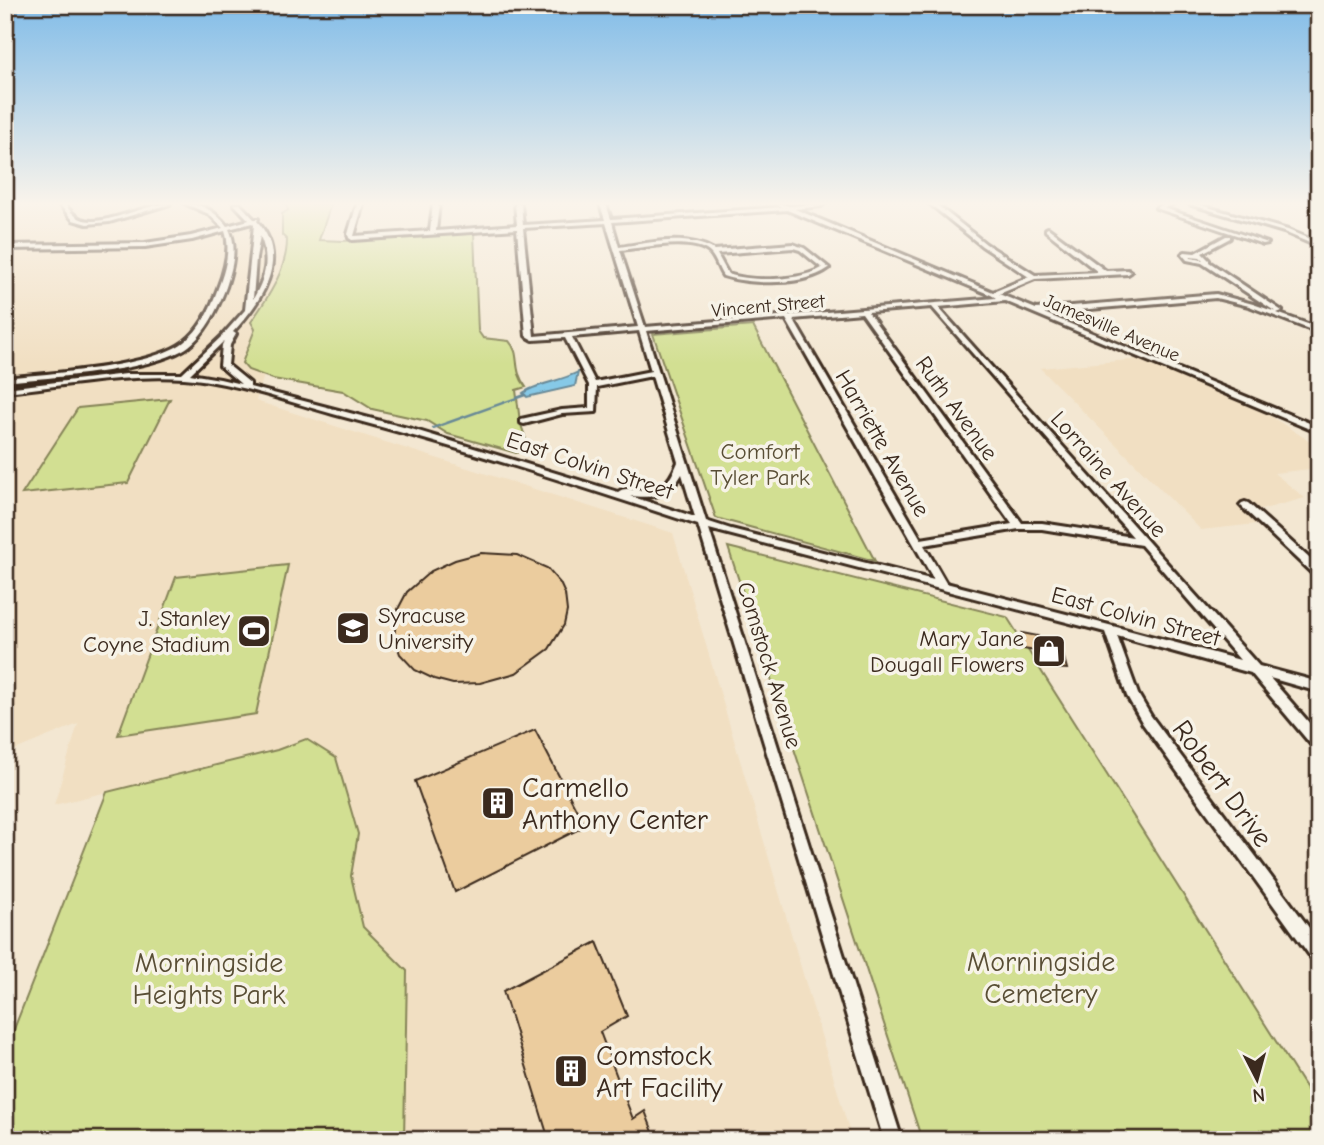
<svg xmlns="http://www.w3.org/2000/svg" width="1324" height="1145" font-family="'Comic Neue',sans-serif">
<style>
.built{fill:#f1dfc2}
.green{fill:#d2df92;stroke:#868458;stroke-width:2}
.water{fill:#86c9e7;stroke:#688997;stroke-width:2}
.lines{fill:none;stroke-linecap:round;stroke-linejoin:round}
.stream{stroke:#688997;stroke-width:2.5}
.building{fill:#ebcc9e;stroke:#3b2a1e;stroke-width:2}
.minor-casing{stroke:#3b2a1e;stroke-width:6}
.minor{fill:#f7f3e8;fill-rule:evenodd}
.labels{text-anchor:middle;stroke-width:7;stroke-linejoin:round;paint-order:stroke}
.far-street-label{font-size:19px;fill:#3b2a1e;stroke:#f7f3e8}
.street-label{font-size:23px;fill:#3b2a1e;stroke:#f7f3e8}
.park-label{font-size:23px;fill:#594e35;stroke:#f7f3e8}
.poi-label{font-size:23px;fill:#3b2a1e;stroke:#f7f3e8;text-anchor:end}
.near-street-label{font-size:28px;fill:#3b2a1e;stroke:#f7f3e8}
.near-poi-label{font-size:28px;fill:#3b2a1e;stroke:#f7f3e8;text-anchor:start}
.near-park-label{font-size:28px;fill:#594e35;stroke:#f7f3e8}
</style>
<rect width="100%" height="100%" fill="#f3e7d2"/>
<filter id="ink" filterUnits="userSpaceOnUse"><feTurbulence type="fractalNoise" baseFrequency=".0143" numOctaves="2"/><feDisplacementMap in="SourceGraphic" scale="14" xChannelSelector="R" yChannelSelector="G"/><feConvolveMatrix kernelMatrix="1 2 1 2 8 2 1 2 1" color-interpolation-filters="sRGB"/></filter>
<g filter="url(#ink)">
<g class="built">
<path d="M5,204h312l-61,197 417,132 179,607h-448l3,-169 -44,-44 -12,-51 7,-42 -52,-95 -29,11 -223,55 24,-81 -73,30z"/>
<path d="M1140,359l127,55 52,33v21l-45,5 31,25 -60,16 11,10 -55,6 -161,-162z"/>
</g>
<g class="green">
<path d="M288,204h43l-12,36 25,1 130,-8 4,98 5,7 26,3c13,14 2,27 17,46l-10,3 4,32 9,26 -13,5 -68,-19 -21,-13 -55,-12 -29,-18 -70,-12 -25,-9 -6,-7 13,-34 -4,-7c16,-23 36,-52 36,-82l-5,-5v-21l6,-4 -2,-5z"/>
<path d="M753,326l122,235 -159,-43 -63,-184z"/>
<path d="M170,399l-42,84 -106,11 56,-86z"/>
<path d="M728,547l279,70 303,478 9,1v44h-397z"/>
<path d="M288,565l-32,149 -138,21 58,-158z"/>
<path d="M306,739l30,19 22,76 -7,42 12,51 44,44 -3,169h-399v-88l102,-260 170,-42z"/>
</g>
<path class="water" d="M578,372l-3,14 -48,11 -4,-4c12,-9 39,-12 55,-21z"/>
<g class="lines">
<path class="stream" d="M433,428l92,-33"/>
</g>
<g class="building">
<path d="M481,553l36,2 30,13 13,15 5,11 2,17 -3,14 -15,24 -33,24 -36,10 -27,1 -19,-5 -19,-9 -15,-16 -6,-18 4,-27 9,-17 24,-21 24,-11z"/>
<path d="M1022,633l16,3v5l8,1 1,4 14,1 6,22 -15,-1 -4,-15 -25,-4z"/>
<path d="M535,730l50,96 -130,66 -40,-111z"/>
<path d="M597,942l30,74 -27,16 33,87 12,-8 11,29h-107l-46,-149z"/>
</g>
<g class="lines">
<g class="minor-casing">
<g id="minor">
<path d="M59,204h6c4,6 9,12 16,15 23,9 63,-16 89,-15l-61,18 -22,2 -14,-4z"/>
<path d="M186,204c17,-1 31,9 41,22l22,-6 -15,-16h6l14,15h4l-1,2c34,38 4,81 -24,111l3,2 -6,11 -2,20 22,18v4l165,43 203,62c6,-4 9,-3 17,-2 26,2 33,-4 43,-28l-26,-86 -55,11 -1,25 -34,2 -38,10 -3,-1v-4l41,-9 27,-2v-23l-24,-47 -32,2 -7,-4 -9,-107 -165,11 -3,-2 -1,-4 9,-30h6l-9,32 76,-5 3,-27h6l-3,27 81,-6 -2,-21h6l2,21 82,-5 -5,-16h6l5,15 170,-12 -6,-3h7l7,2 35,-2 -3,2 -26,3 198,83 36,-15 -47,-31 -52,-42h6l50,40 49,31 63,-3 -52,-41v-2l2,-1 58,43 22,-1 3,2 -3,2 -93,5 -36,15 37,15 180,-15 37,10 23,8 -74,-49 -15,-3 -5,-6 3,-2 10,1 31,-17h4v2l-28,15 7,7v2l73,49 -5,2 42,15v5l-70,-27 -33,-8 -172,15 275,114v6l-314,-132 -67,6 321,359 60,16v10l-49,-14 49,56v16l-5,-2 -63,-75 -134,-37 21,58 13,22 168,225v21l-6,-2 -170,-236 -16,-28 -22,-64 -396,-103 193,611h-18l-186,-615c-121,-40 -242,-79 -365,-111 -47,-13 -99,-32 -149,-36 -59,-4 -120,8 -179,14v-4l121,-14h56l39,-37 24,-27 9,-85 -2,-2 -23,6c9,18 3,40 -3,58 -8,21 -19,45 -37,59 -36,26 -138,31 -184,36v-4c45,-5 144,-10 179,-36 17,-13 27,-34 34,-54 7,-18 13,-39 7,-57l-33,9 -47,7 -140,2v-4l140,-2 46,-7 32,-8 -14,-14zM787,210l204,85 5,3 -351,29 -25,-77c22,-2 71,-13 89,2 7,6 9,17 14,24 28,9 82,10 106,-8l-25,-20 -11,-4 -79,6c-27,-16 -65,-7 -95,-3l-7,-25zM606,223l32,104 -104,9 -11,-108zM260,236c10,23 6,41 -7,63l3,-41zM793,248l7,2 22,18c-23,13 -70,14 -94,6l-11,-20zM1190,256l10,1 3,3 -12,-2zM932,307l201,230 -91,-14h-20l-154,-211zM862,313l150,211 -91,15 -128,-220zM786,319l148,261 -203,-51 -25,-8 -60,-190zM639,331l12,40 -56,11 -23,-45zM224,341l-2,4 -2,21 21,18 -21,-5 -30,-5zM682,474l13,43 -65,-21c25,2 39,1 52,-22zM1019,529h23l99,16 99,115 -131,-35 -163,-42 -22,-38z"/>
<path d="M1165,204h8l-9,4 104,35 -5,1 -107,-36z"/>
<path d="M1189,204h8l91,26 31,13v4l-35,-15z"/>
<path d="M1245,502l3,1 71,64v10l-4,-1 -73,-69 -2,-2 2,-2z"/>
</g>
</g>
<use href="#minor" class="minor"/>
</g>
</g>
<linearGradient id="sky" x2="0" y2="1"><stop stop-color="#81bce8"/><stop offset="0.56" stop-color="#faf4eb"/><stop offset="1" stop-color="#faf4eb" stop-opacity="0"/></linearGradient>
<rect width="1324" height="364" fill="url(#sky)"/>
<defs>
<g id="university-square" transform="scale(1.75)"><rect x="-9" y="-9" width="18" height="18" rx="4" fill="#3b2a1e" stroke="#f7f3e8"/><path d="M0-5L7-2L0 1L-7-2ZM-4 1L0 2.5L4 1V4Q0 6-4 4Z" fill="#fff"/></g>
<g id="stadium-square" transform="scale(1.75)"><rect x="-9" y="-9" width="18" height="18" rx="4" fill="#3b2a1e" stroke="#f7f3e8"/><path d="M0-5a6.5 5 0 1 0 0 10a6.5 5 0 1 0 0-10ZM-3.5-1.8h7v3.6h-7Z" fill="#fff"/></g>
<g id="shop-square" transform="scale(1.75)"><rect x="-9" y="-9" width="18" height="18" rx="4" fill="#3b2a1e" stroke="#f7f3e8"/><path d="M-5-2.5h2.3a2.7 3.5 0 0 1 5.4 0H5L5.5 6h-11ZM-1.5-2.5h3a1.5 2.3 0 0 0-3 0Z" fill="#fff"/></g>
<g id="building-square" transform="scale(1.75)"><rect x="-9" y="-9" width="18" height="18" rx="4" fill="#3b2a1e" stroke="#f7f3e8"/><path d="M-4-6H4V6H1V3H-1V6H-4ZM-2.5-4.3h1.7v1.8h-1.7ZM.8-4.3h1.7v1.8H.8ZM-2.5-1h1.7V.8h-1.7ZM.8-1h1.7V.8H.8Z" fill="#fff"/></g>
</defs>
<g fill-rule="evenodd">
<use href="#university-square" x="353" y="628"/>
<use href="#stadium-square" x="254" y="631"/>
<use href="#shop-square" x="1049" y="651"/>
<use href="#building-square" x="498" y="803"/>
<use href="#building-square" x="571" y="1071"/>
</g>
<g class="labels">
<g class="far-street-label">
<text transform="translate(768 305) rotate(-5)" y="7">Vincent Street</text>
<text transform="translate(1112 327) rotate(23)" y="7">Jamesville Avenue</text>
</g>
<g class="street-label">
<text transform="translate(957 408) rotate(54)" y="8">Ruth Avenue</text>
<text transform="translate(883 443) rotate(60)" y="8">Harriette Avenue</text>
<text transform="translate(590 465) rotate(18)" y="8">East Colvin Street</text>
<text transform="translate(1109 474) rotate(48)" y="8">Lorraine Avenue</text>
<text transform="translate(1136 616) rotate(15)" y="8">East Colvin Street</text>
<text transform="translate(770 665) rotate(73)" y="8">Comstock Avenue</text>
</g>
<g class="park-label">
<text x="760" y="459">Comfort<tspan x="760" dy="26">Tyler Park</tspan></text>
</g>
<g class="poi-label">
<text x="378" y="623" text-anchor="start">Syracuse<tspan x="378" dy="26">University</tspan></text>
<text x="230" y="626">J. Stanley<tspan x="230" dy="26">Coyne Stadium</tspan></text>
<text x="1024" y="646">Mary Jane<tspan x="1024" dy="26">Dougall Flowers</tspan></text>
</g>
<g class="near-street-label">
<text transform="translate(1223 783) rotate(54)" y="10">Robert Drive</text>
</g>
<g class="near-poi-label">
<text x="522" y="797">Carmello<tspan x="522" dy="32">Anthony Center</tspan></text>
<text x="596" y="1065">Comstock<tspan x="596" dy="32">Art Facility</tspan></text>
</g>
<g class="near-park-label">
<text x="1041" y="971">Morningside<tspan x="1041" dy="32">Cemetery</tspan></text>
<text x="209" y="972">Morningside<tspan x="209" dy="32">Heights Park</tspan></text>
</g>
</g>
<rect width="1324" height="1145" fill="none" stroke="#f7f3e8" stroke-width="28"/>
<rect x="14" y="14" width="1296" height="1117" fill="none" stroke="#3b2a1e" stroke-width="2.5" filter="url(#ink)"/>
<g transform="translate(1257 1079) rotate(174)" stroke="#f7f3e8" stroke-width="5" paint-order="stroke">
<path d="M0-5L12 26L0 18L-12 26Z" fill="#3b2a1e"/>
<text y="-10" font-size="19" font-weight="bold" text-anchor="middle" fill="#3b2a1e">N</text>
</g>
</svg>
